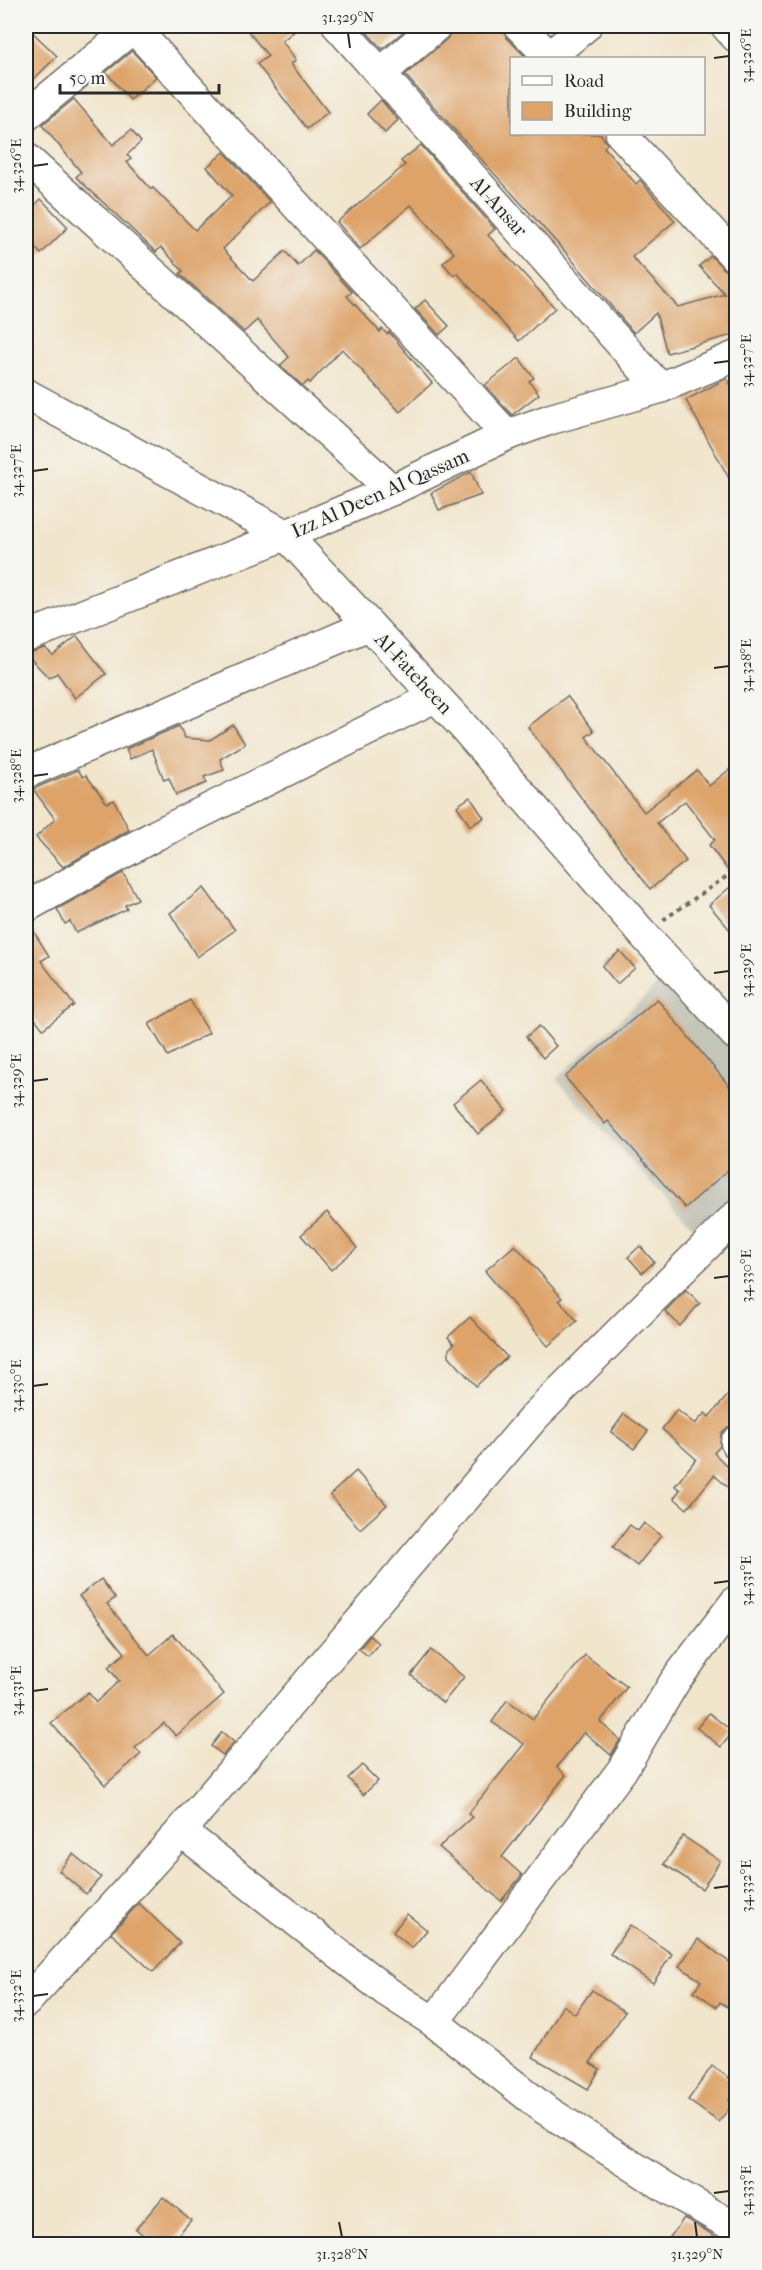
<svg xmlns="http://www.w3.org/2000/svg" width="762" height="2270" font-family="'IM FELL French Canon',serif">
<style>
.industrial{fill:#c4c5b9}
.building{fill:#dda369}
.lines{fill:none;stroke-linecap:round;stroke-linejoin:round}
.minor-casing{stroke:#706c63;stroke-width:33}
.path{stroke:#706c63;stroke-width:4;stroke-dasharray:4.5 4.5;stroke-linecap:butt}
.minor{stroke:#fff;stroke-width:30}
.ticks{fill:none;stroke:#2b2b2b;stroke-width:2}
.labels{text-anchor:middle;stroke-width:4.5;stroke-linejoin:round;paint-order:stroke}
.street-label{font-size:20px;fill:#2b2b2b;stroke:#f6f6f2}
.neatline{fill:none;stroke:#2b2b2b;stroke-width:2}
.ticks-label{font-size:15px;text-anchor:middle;fill:#2b2b2b}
</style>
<rect width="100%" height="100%" fill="#f6f6f2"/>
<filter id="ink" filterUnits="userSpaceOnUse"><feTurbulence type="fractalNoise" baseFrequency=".0167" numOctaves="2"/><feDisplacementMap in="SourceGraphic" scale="12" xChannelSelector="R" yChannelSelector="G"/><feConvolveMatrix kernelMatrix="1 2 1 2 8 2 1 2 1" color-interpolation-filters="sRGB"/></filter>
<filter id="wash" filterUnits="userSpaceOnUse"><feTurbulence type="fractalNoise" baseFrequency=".008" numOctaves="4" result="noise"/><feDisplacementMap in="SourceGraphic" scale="24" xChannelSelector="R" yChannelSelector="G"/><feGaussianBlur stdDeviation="1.35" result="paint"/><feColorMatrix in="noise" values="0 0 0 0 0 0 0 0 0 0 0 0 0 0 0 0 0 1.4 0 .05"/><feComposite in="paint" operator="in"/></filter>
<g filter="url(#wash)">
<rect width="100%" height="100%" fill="#f1e5cc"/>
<path class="industrial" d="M670,973l66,70v157l-36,35 -144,-156z"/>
<g id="blocks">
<g class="building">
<path d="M26,26l31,30 -31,31z"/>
<path d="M244,26h57l-19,15 14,19 -5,4 37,48 -21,17 -50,-65 11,-8z"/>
<path d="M361,26h45l2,2 -26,21z"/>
<path d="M456,26h46l5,12 20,20h-15v76h89l6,10 -3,3 32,37 4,-4 35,41 -43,36 46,50 47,-13 -26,-28 12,-10 17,17 8,9v52l-69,19 -11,-40 -22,20 -67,-79 -162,-179 42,-36z"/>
<path d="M132,51l24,26 -26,23 -24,-28z"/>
<path d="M74,99l39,46 18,-15 10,12 -14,13 4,4 -4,3 24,27 2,-1 42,42 37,-34 -25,-29 17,-15 46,50 -47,47 30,32 32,-30 13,15 16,-16 38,42 -5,4 33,36 2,-3 5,5 2,-2 43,51 -32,29 -58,-63 -32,34 -2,-2 -5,5 -23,-20 9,-9 -32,-37 -13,12 -64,-58 3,-3 -22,-24 -5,5 -80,-75 5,-5 -39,-47z"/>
<path d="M381,100l17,20 -13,13 -18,-19z"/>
<path d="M421,145l74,84 -7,6 67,73 -36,33 -62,-68 -3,3 -11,-13 11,-10 -43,-48 -51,44 -23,-27 68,-57 -4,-4z"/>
<path d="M41,199l27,28 -27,27 -15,-16v-24z"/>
<path d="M425,300l24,26 -10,9 -24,-26z"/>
<path d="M519,358l15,20 -5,3 10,13 -27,21 -27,-30z"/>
<path d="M727,378l9,17v96l-50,-91z"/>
<path d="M471,472l10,23 -42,15 -8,-17z"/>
<path d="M77,636l29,38 -31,24 -18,-25 -8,5 -23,-24 19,-6 8,7z"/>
<path d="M567,696l27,35 -8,6 58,75 53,-42 12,16 27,-22v117l-27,-36 6,-5 -30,-39 -28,22 29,38 -36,28 -122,-162z"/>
<path d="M233,725l12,19 -25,15 4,11 -20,7 3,6 -31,12 -7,-17 -5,2 -12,-31 -22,10 -4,-10 53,-23 6,12 25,2z"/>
<path d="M78,770l5,7 3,-2 21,28 7,-3 15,30 -66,37 -27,-30 19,-18 -22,-30z"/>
<path d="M470,797l14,21 -14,8 -13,-20z"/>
<path d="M123,873l15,26 -13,6 2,4 -51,24 -6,-12 -5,3 -8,-15z"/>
<path d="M736,882v55l-27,-32z"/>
<path d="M204,888l31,42 -38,27 -27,-44z"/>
<path d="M26,924h3l20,32 -8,5 33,44 -31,24 -17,-22z"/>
<path d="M620,951l15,17 -18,16 -15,-18z"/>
<path d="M657,999l79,95v86l-8,-10 -43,38 -77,-87 -3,3 -40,-47z"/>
<path d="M190,1000l19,33 -41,23 -19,-32z"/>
<path d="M539,1026l17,20 -13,12 -17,-21z"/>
<path d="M481,1080l25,31 -28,23 -25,-31z"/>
<path d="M327,1212l30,36 -26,22 -30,-35z"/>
<path d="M515,1245l47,53 -3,2 18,21 -29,25 -63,-75z"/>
<path d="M640,1246l14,16 -12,11 -14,-16z"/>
<path d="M686,1290l14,13 -20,23 -15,-15z"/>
<path d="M470,1317l37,40 -31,29 -27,-30v-7l5,-5 -6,-7z"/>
<path d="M736,1386v39l-8,2 -7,6 -1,13 -6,7 22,22v6l-6,8 -16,-14 -27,34 -13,-11 6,-8 -5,-4 21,-27 -34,-30 15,-19 18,14 10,-11 4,4z"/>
<path d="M624,1414l24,17 -14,18 -23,-17z"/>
<path d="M356,1471l31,34 -27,24 -30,-34z"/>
<path d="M644,1523l17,13 -24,30 -24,-19 17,-22 8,6z"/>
<path d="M101,1579l14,19 -8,6 42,51 24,-21 51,60 -48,42 -12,-13 -29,25 6,6 -36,31 -54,-62 37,-31 8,10 23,-21 -11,-14 17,-14 -46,-57z"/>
<path d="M370,1636l9,7 -11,13 -9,-7z"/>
<path d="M431,1650l33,27 -21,26 -32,-28z"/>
<path d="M585,1655l42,32 -27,35 20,18 -9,15 -27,-23 -27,35 9,8 -64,82 20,18 -21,26 -62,-54 33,-30 -4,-3 56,-70 -32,-22 15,-22 26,19z"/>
<path d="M709,1713l24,19 -12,15 -24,-19z"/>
<path d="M222,1732l12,10 -11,13 -12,-9z"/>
<path d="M362,1765l16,16 -15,14 -15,-17z"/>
<path d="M683,1836l37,25 -18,28 -38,-25z"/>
<path d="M73,1854l28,23 -15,17 -27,-23z"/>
<path d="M139,1903l41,40 -27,29 -42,-39z"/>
<path d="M407,1914l20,16 -15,18 -19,-16z"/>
<path d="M630,1925l42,29 -19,29 -43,-29z"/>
<path d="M698,1939l38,28v45l-16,-10 -3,5 -23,-16 7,-10 -22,-15z"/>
<path d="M592,1990l33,22 -35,51 10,6 -12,20 -55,-32 30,-52 12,9z"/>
<path d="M712,2066l20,14 -2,3 6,5 -7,12 4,3 -14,19 -31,-22z"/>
<path d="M163,2197l28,23 -21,24h-16l-18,-15z"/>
<path d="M684,2218l21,12 21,14h-61z"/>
</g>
</g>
</g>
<g filter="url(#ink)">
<use href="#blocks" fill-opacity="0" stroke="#706c63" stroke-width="1.5"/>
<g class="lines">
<g class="minor-casing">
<g id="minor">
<path d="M132,26l375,409"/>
<path d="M338,26l322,362"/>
<path d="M519,26l32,32"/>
<path d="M726,26l10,11"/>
<path d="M549,57l37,-31"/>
<path d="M381,73l55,-47"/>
<path d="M26,116l109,-90"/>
<path d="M621,134l115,124"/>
<path d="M26,158l366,332"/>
<path d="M26,394l260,141 176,190 181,209 93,101"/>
<path d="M26,637l260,-102 106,-45 115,-55 44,-16 109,-31 76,-32"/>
<path d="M26,773l343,-148"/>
<path d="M26,907l130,-72 279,-138"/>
<path d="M736,1443v-1"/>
<path d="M181,1831l205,160 48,31 109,86 124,80 69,40"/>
<path d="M26,2002l155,-171 354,-415 201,-200"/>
<path d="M434,2022l188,-252 53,-89 61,-80"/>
</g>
</g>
<path class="path" d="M663,920l73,-50"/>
<use href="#minor" class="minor"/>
</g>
</g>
<path class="ticks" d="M348,33l2,15M714,58l15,-2M33,166l15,-2M714,363l15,-2M33,471l15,-2M714,668l15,-2M33,776l15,-2M714,973l15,-2M33,1081l15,-2M714,1278l15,-2M33,1386l15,-2M714,1583l15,-2M33,1691l15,-2M714,1888l15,-2M33,1996l15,-2M714,2193l15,-2M339,2222l3,15M695,2222l2,15"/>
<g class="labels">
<g class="street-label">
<text transform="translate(499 206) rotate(48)" y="7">Al-Ansar</text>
<text transform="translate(380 493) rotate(-24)" y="7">Izz Al Deen Al Qassam</text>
<text transform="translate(414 673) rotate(47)" y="7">Al-Fateheen</text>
</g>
</g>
<rect width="762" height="2270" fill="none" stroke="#f6f6f2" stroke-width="66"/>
<rect x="510" y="57" width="195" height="78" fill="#f6f6f2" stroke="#a5a5a2" stroke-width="1.5"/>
<rect x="522" y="76" width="30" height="9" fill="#ffffff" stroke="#a5a5a2" stroke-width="1.5"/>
<text x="564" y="87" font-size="18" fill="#2b2b2b">Road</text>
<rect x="522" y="102" width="30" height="18" fill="#dda369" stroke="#a5a5a2" stroke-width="1.5"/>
<text x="564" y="117" font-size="18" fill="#2b2b2b">Building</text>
<path d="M60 84v9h159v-9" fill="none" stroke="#2b2b2b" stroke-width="3"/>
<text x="69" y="84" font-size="18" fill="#2b2b2b" stroke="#f6f6f2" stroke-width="4.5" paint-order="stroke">50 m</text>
<rect x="33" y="33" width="696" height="2204" class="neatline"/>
<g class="ticks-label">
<text x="348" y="22">31.329°N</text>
<text transform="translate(746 56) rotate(-90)" y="5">34.326°E</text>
<text transform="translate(16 166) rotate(-90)" y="5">34.326°E</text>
<text transform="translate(746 361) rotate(-90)" y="5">34.327°E</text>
<text transform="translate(16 471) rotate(-90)" y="5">34.327°E</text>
<text transform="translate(746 666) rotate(-90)" y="5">34.328°E</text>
<text transform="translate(16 776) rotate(-90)" y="5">34.328°E</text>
<text transform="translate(746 971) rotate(-90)" y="5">34.329°E</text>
<text transform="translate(16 1081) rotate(-90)" y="5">34.329°E</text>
<text transform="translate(746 1276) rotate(-90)" y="5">34.330°E</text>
<text transform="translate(16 1386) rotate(-90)" y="5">34.330°E</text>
<text transform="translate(746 1581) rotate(-90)" y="5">34.331°E</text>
<text transform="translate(16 1691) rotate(-90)" y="5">34.331°E</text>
<text transform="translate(746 1886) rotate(-90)" y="5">34.332°E</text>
<text transform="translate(16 1996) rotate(-90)" y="5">34.332°E</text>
<text transform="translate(746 2191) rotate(-90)" y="5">34.333°E</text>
<text x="342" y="2259">31.328°N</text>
<text x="697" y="2259">31.329°N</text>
</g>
</svg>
